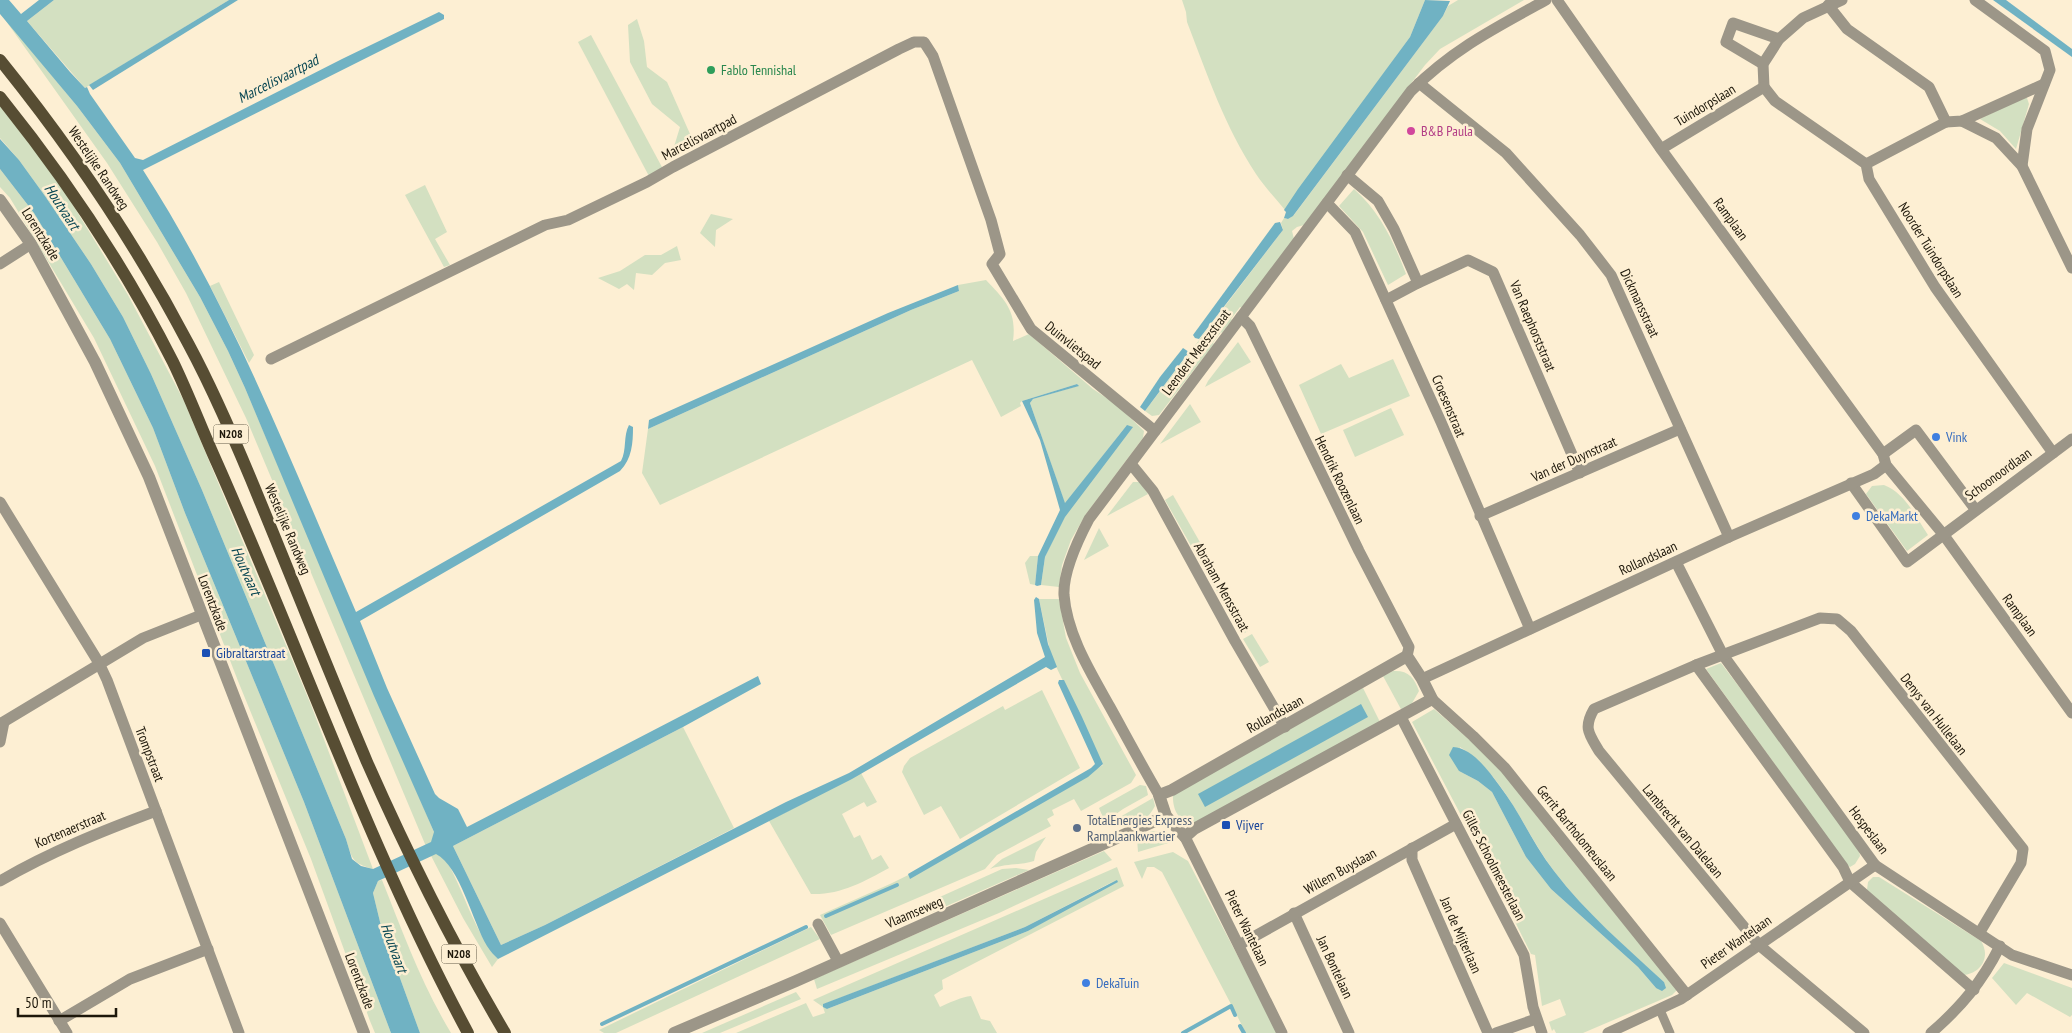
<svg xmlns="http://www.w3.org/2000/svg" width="2072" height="1033" font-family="'PT Sans Narrow',sans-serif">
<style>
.green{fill:#d3e0c1;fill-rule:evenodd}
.water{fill:#70b2c3}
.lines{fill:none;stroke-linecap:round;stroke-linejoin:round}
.stream{stroke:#70b2c3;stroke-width:4}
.pedestrian{stroke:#9c9688;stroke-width:9}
.minor{stroke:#9c9688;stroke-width:11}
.tertiary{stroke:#9c9688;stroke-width:12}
.primary{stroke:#574d33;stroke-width:12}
.leisure-dot{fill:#2e9e5b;stroke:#fdefd3;stroke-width:2}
.hotel-dot{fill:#d1479c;stroke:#fdefd3;stroke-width:2}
.shop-dot{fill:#3f7fe0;stroke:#fdefd3;stroke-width:2}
.transit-dot{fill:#1a4fb4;stroke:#fdefd3;stroke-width:2}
.service-dot{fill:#5c6f8a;stroke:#fdefd3;stroke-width:2}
.labels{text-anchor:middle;stroke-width:5;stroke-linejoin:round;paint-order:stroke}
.shield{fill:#fdefd3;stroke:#605846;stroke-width:1}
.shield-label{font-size:12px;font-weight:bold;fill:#1d170a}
.leisure-label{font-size:14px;fill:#27864d;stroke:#fdefd3;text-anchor:start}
.street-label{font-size:14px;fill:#1d170a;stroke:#fdefd3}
.hotel-label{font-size:14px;fill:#b23c85;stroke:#fdefd3;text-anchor:start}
.shop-label{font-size:14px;fill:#366cbe;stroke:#fdefd3;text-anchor:start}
.transit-label{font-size:14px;fill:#164399;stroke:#fdefd3;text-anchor:start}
.service-label{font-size:14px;fill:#4e5e75;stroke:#fdefd3;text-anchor:start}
.water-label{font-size:15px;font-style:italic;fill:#094753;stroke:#fdefd3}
</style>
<rect width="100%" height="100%" fill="#fdefd3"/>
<g class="green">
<path d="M54,0h175l-144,88 -58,-67z"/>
<path d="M1182,0h243l-15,37 -125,173c-10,-12 -21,-24 -29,-36 -31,-47 -49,-100 -69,-152l-1,-10z"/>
<path d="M1458,0h66l-84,49 -15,16 -121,160 -7,2 -5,4 2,8 -52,69 -2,-1 -9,12 1,1 -10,13 -1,-1 -8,11 1,1 -55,71 -7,1 -7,-5 138,-181 -2,-7 3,-5 4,1 6,-4 149,-199 5,-10z"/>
<path d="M1,14l76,92 43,57 80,134 28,54 17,37 200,470c19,32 28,72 53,101l-6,8 -29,-49 -38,-74 -179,-426 -60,-125 -29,-51 -50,-79z"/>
<path d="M637,19l7,22 3,26 20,15 27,61 -21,7 7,-23 -28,-23 -22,-42 -2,-37z"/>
<path d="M591,35l72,134 -13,9 -72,-136z"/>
<path d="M2022,98h5l2,6 -13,45 -16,-18 -20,-12z"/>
<path d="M0,106l57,73 71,116 56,106 127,304 62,164c-21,-6 -21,-10 -27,-30l-144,-349 -51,-116 -28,-57 -32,-53 -46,-68 -26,-36 -19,-22z"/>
<path d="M0,169l34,44 76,126 43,89 32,85 119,289 87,231h-16l-5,-12 -59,-162 -73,-178 -83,-215 -61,-128 -84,-140 -10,-11z"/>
<path d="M425,185l22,47 -12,7 15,26 -6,2 -39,-72z"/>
<path d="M1354,189c26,23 40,53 52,85l-18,11 -25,-53 -24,-26z"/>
<path d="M711,214l22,5 -17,11 -1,17 -15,-14z"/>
<path d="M677,246l4,14 -16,3 -13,12 -16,-2 -2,17 -7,-6 -8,5 -21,-11 22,-7 25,-16h16z"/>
<path d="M986,280c19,20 31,31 27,61l16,-7 64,55 24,16 27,26 -1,7 -57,76 -15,26 -9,25 -3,22 -18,-2 4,-28 18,-39 64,-93 -62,79 -35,-101 3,-4 45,-13 -1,-2 -55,17 -2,2 1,3 -20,11 -29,-57 -312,145 -18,-32 6,-44 263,-119 48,-19 -1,-6z"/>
<path d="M219,282l35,73 -5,8 -39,-77z"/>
<path d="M1238,342l13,20 -46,25 3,-6z"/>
<path d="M1393,359l17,37 -89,38 -22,-49 42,-21 8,14z"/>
<path d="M1190,404l11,18 -41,22z"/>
<path d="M1391,408l13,27 -49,22 -12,-27z"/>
<path d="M1133,482h7l8,12 -41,22z"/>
<path d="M1884,485c21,8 32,32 44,50l-21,16 -41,-57 6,-8z"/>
<path d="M1173,495l56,98 -9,4 -55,-97z"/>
<path d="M1099,528l10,18 -25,14z"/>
<path d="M1030,556h8l-3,29 -5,-1 -5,-21z"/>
<path d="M1039,599h20l7,39 14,35 56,102 -5,8 -50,28 -7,-12 -22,11 2,5 -7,4 4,7 -54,29 -12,14 -154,66 -11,-20 70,-31 59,-29 154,-90 -52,-109z"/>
<path d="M1231,599l19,31 -9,5 -18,-33z"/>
<path d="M1252,634l17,28 -9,5 -17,-28z"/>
<path d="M1721,663l60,79 78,109 1,5 -5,8 -5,3 -9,-7 -49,-72 -86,-119z"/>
<path d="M1393,671c15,-1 21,6 26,20l-8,14 -9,6 -19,-35z"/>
<path d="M1363,688l18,36 -184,100c-18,-1 -25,-13 -24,-31z"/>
<path d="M1042,690l38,78 -120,71 -19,-33 -17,9 -22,-43 2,-6 6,-8 93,-52 2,4z"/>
<path d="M1434,709l59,51 60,77 124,153 -5,5 -89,38h-27l-2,-4 -2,2 -3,-9 17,-7 -6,-16 -18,7 -7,-51 -4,-1 -47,-95 -72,-137zM1460,747c45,28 63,83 94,124 32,42 71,76 110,111l-8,6 -18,-21 -87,-78 -25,-32 -34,-65 -14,-11 -19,-10z"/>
<path d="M683,727l51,101 -189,97 -44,20 -48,-99z"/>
<path d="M861,773l16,29 -10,5 -3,-5 -22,12 12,24 6,-3 12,25 9,-5 8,13c-26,14 -48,27 -78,26l-42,-73z"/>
<path d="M1140,785l6,1 2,9 -25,14 -18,13 -6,-14z"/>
<path d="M1153,798l2,8c-12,21 -20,20 -42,15z"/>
<path d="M1152,831l21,3 2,7 -37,11 -1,-14z"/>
<path d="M1046,837l-10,15 -2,9c-16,5 -26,2 -44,8l12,-10z"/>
<path d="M1104,851l8,9 -113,53 -182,76 -3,-10z"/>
<path d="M1173,852l15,9 90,172h-32l-84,-161 -8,-5h-7l-5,12 -8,-17z"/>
<path d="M1117,867l7,19 -182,94 1,9 -9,6 6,12c8,-4 22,-10 31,-11l10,23 9,2 7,12h-261l70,-30 7,14 12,-4 -2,-6 -10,-7zM1116,880l-88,51 -201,78 -3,-5 201,-77z"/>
<path d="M1016,868l13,2 -103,45 -4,-10 80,-36z"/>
<path d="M1873,877h6l102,64c10,16 0,32 -17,34l-97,-85 1,-8z"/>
<path d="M382,880c21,53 40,105 69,153h-31l-39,-107 -8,-33 5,-12z"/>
<path d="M811,927l9,12 -204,94h-12l-5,-3z"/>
<path d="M2004,963l68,25v27l-2,2 -43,-24 -11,12 -24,-27z"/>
<path d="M796,992l5,7 -81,34h-18z"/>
</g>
<g class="water">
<path d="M0,0h9l12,14 18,-14h15l-27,21 43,51 15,16 2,-1 3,7 45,64 8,2 199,-101 97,-47 5,3v4l-301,151c89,138 148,292 213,442l265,-151c6,-11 2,-25 8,-36l4,2c0,16 -1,32 -13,44l-260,150 27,67 48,106 4,4 19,11 9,18 291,-151 3,8 -78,43 -230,119 48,99 44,-20 241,-123 63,-29 196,-116 -8,-24 -3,-33 2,-3 3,2 9,45 9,23 -6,3 -5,-3 -194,112 -354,180c-4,-4 -8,-8 -11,-13 -14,-23 -27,-80 -51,-92l-58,27 -5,12 8,33 39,107h-29l-87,-231 -119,-289 -32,-85 -43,-89 -76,-126 -34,-44v-30l19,21 26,36 46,68 32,53 28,57 51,116 144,349 6,20 9,7 12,3 58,-27 3,-10 -60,-136 -129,-308 -17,-37 -28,-54 -80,-134 -43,-57 -77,-92z"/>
<path d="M229,0h9l-145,90 -4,-5z"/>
<path d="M1425,0l25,1 -7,15 -150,200 -5,3 -4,-1 2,-6 -2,-2 14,-21 112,-152z"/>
<path d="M1993,0h13l66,49v8z"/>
<path d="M1280,222l3,8 -84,109 -4,-1 -2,-3 82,-112z"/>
<path d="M958,285l1,6 -48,19 -263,119 1,-9 239,-107z"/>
<path d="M1183,348l6,4 -44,59 -5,-4 20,-30z"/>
<path d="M1077,384l2,2 -46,13 -3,4 35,100 62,-78 6,2 -68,90 -20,40 -4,28 -4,1 -2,-1 3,-29 22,-46 -20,-70 -18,-39z"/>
<path d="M1059,680h5l18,37 21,47 -15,13 -178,102 -2,-5 183,-106 4,-4 -37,-81z"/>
<path d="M1361,704l7,13 -163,90 -7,-13z"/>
<path d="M1453,747c19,1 35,23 46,38 21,27 34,59 55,86 32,42 72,76 110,111l2,6 -4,3 -6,-3 -18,-21 -87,-78 -25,-32 -34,-65 -14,-11 -19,-10 -10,-16z"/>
<path d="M1117,880l1,2 -90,49 -201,78 -4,-2v-3l202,-77z"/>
</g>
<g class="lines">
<g class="stream">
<path d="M826,916l71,-31"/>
<path d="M602,1024l204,-97"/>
<path d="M1240,1026l4,7"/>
<path d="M1183,1033l48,-27 4,9"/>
</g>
<path class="pedestrian" d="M1660,1010l10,23"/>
<g class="minor">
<path d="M1557,0l104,149 222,305 3,11 57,69 129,179"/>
<path d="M1975,0l70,51 5,19 -23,59 -5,37"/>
<path d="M1828,5l19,24 82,58 17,35"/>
<path d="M1763,64l-37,-22 7,-19 46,16"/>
<path d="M1419,83l87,70 74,82 31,40 118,262"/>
<path d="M1764,87l11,14 91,63 3,15 66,108 118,166"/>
<path d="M1764,87l-1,-23 16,-25 24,-21 39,-18"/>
<path d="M1962,121l34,17 26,28 50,102"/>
<path d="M1661,149l103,-62"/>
<path d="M1866,164l80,-42 16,-1 82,-37"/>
<path d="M1347,175l31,26 16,28 24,54"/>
<path d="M1327,203l28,29 86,190 89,207"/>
<path d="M0,264l31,-20"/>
<path d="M1386,300l32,-17 50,-23 25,12 87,201"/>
<path d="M1241,317l9,9 109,225 50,96 -2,9"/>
<path d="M271,359l274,-134 23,-5 79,-38 26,-15 226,-118 15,-7h10l9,14 58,164 9,34 -8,10 39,65 124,102"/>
<path d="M1883,454l33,-24 59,79"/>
<path d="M1131,464l22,27 82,150 50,86"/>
<path d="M1851,483l56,79 165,-123"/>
<path d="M0,502l99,161 8,17 132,353"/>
<path d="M1480,516l200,-87"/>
<path d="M1676,562l47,93 152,210 137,90 60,20"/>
<path d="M1696,665l147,202 7,15 124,108"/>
<path d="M1422,679l307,-142 145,-63 12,-9"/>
<path d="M1432,699l41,37 32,32 182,227"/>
<path d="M1401,717l123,238 9,52 9,26"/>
<path d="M0,724l143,-86 58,-23"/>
<path d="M0,742l4,-20"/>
<path d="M1159,795c-17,-29 -33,-59 -49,-88 -19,-34 -43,-72 -46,-112 -1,-23 15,-57 25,-76l322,-428c42,-42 84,-63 135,-91"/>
<path d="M1185,837l97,196"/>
<path d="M1412,848v12l76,173"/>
<path d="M0,881c50,-29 102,-50 156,-70"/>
<path d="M1294,913l55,120"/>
<path d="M0,923l67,110"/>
<path d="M818,924l20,37"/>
<path d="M1239,945l217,-121"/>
<path d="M59,1021l71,-42 78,-30"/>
<path d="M1496,1033l40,-14"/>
<path d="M1608,1033l73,-34 194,-134"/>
<path d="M1864,1033l-105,-88 -160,-194c-10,-17 -16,-23 -5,-42l102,-44 124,-47 17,1 14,12 172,218 -2,14 -41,69"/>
<path d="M1931,1033c30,-26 51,-51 69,-87"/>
</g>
<g class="tertiary">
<path d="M0,200l31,44 64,118 54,115 215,556"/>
<path d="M1407,656l15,23 10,20 -238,130 -9,8 -19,-21 -7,-21 13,-5z"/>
<path d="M674,1033l122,-52 370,-165"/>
</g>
<g class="primary">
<path d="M0,60c72,89 136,184 189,285 28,52 51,107 73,161 35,85 69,171 105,256 41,93 86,183 138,271"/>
<path d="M0,97c66,82 125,170 173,265 16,33 29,68 44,101 84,189 153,388 251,570"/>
</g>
</g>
<circle class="leisure-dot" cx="711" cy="70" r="5"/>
<circle class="hotel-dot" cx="1411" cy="131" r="5"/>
<g class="shop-dot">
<circle cx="1936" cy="437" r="5"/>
<circle cx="1856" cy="516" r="5"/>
<circle cx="1086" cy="983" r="5"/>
</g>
<g class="transit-dot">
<rect x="201" y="648" width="10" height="10" rx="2.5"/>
<rect x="1221" y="820" width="10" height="10" rx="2.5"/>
</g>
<circle class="service-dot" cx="1077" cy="828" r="5"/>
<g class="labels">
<g class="shield">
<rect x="213.5" y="424.5" width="35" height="19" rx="4"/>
<rect x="441.5" y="944.5" width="35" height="19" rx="4"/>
</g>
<g class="shield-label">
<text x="231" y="438">N208</text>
<text x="459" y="958">N208</text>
</g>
<g class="leisure-label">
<text x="721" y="75">Fablo Tennishal</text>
</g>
<g class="street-label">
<text transform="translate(1705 105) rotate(-31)" y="5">Tuindorpslaan</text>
<text transform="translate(699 137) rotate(-28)" y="5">Marcelisvaartpad</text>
<text transform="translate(99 168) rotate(56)" y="5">Westelijke Randweg</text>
<text transform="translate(1731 219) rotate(54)" y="5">Ramplaan</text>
<text transform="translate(41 234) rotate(58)" y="5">Lorentzkade</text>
<text transform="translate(1931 250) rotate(58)" y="5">Noorder Tuindorpslaan</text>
<text transform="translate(1640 303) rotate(65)" y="5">Dickmansstraat</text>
<text transform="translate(1533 326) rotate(67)" y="5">Van Raephorststraat</text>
<text transform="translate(1073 345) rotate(39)" y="5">Duinvlietspad</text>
<text transform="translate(1196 352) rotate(-53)" y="5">Leendert Meeszstraat</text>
<text transform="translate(1449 406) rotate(67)" y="5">Croesenstraat</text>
<text transform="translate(1574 459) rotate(-24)" y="5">Van der Duynstraat</text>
<text transform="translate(1998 474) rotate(-36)" y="5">Schoonoordlaan</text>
<text transform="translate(1340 480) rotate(64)" y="5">Hendrik Roozenlaan</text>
<text transform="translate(288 529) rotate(67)" y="5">Westelijke Randweg</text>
<text transform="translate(1648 558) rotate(-25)" y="5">Rollandslaan</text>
<text transform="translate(1222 587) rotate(61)" y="5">Abraham Mensstraat</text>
<text transform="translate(213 603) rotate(69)" y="5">Lorentzkade</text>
<text transform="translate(2020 615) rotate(54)" y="5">Ramplaan</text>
<text transform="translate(1275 714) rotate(-29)" y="5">Rollandslaan</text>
<text transform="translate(1934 714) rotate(52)" y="5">Denys van Hullelaan</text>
<text transform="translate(150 754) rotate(69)" y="5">Trompstraat</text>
<text transform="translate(70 829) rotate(-23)" y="5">Kortenaerstraat</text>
<text transform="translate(1869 830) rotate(53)" y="5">Hospeslaan</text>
<text transform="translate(1683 831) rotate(50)" y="5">Lambrecht van Dalelaan</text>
<text transform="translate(1577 833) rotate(51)" y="5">Gerrit Bartholomeuslaan</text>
<text transform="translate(1494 865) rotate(63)" y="5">Gilles Schoolmeesterlaan</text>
<text transform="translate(1340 871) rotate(-29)" y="5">Willem Buyslaan</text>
<text transform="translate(914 912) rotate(-23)" y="5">Vlaamseweg</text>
<text transform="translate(1247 928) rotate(64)" y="5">Pieter Wantelaan</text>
<text transform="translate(1461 935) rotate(66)" y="5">Jan de Mijterlaan</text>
<text transform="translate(1736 942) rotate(-35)" y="5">Pieter Wantelaan</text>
<text transform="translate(1335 967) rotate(65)" y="5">Jan Bontelaan</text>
<text transform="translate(360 981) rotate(69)" y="5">Lorentzkade</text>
</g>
<g class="hotel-label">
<text x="1421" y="136">B&amp;B Paula</text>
</g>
<g class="shop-label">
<text x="1946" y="442">Vink</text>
<text x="1866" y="521">DekaMarkt</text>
<text x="1096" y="988">DekaTuin</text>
</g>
<g class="transit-label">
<text x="216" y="658">Gibraltarstraat</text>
<text x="1236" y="830">Vijver</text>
</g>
<g class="service-label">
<text x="1087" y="825">TotalEnergies Express<tspan x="1087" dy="16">Ramplaankwartier</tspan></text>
</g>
<g class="water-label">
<text transform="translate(278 79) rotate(-27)" y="5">Marcelisvaartpad</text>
<text transform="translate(62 207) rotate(57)" y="5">Houtvaart</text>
<text transform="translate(246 571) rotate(66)" y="5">Houtvaart</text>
<text transform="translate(394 948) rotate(70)" y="5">Houtvaart</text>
</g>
</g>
<path d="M18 1008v8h98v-8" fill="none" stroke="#1d170a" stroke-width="2.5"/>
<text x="25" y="1008" font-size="15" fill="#1d170a" stroke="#fdefd3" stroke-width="4" paint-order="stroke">50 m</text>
</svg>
